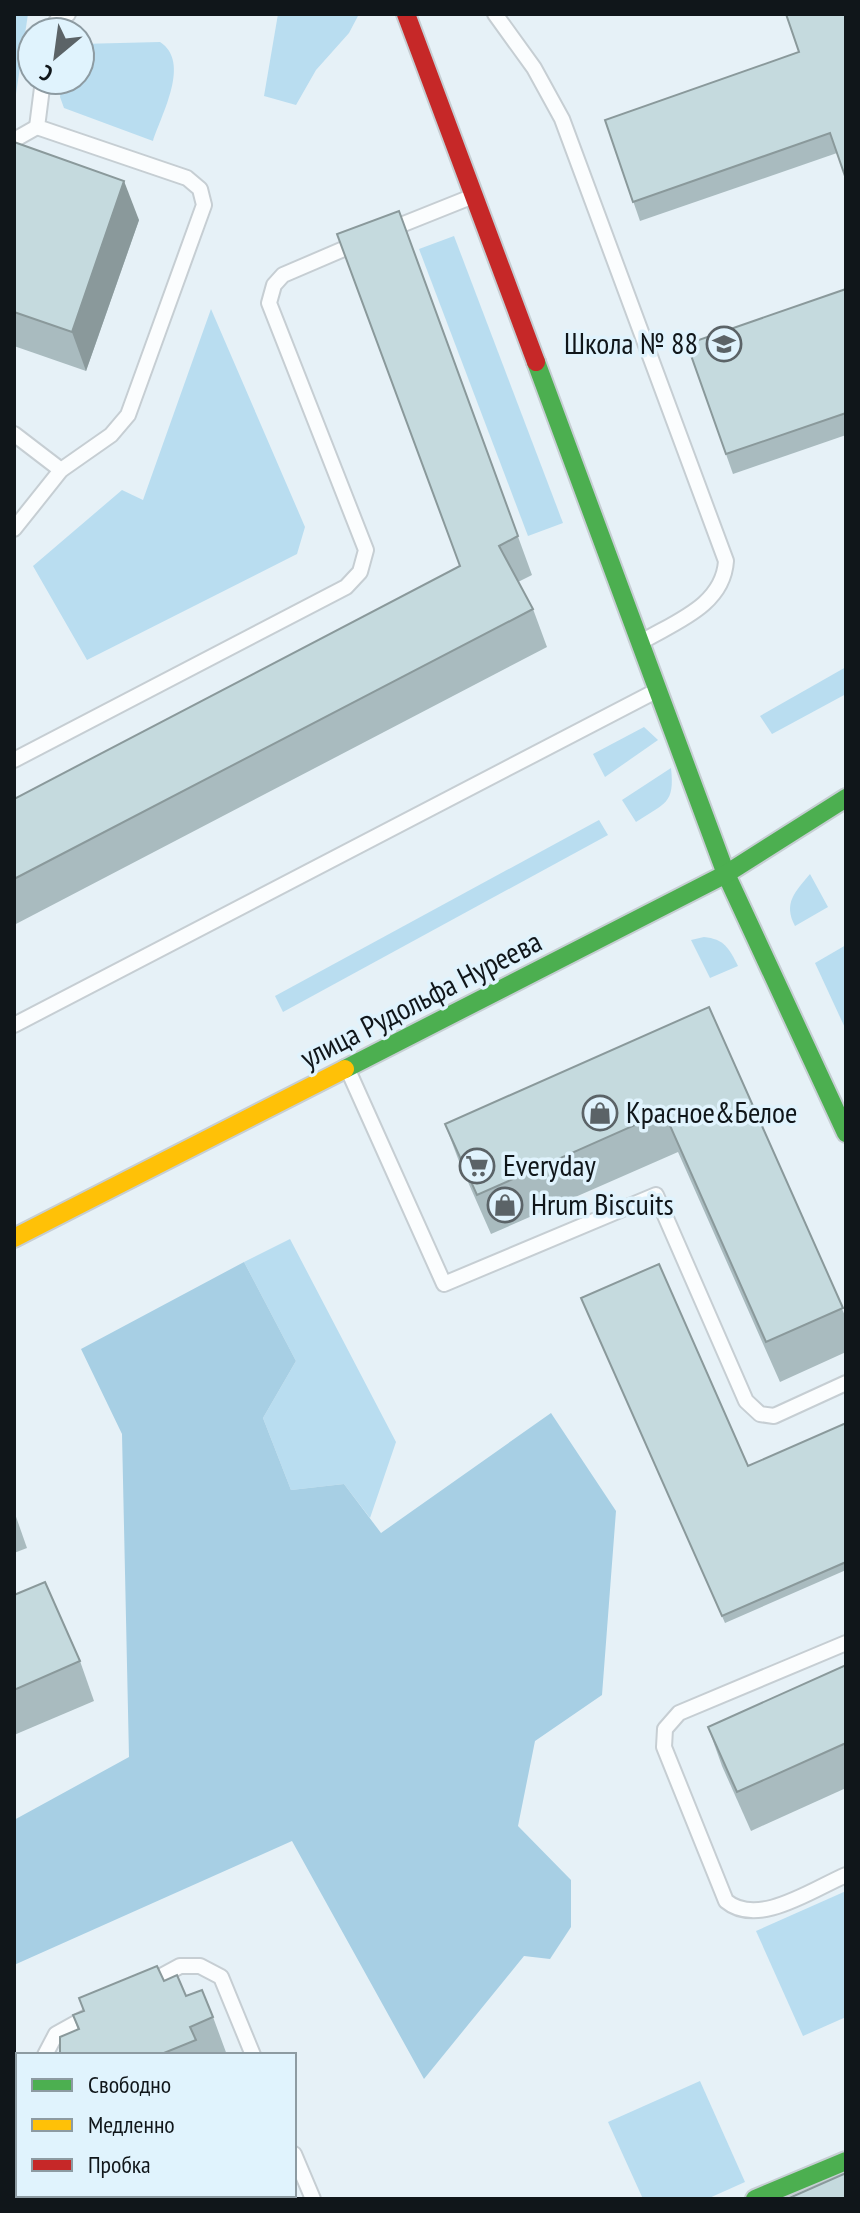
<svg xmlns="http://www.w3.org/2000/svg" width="860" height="2213" font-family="'PT Sans Narrow',sans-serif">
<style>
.green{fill:#b9ddf0}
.forest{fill:#a7cfe4}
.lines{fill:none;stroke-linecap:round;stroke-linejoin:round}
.lane-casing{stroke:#c6ced3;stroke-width:18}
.fast-casing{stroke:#c6ced3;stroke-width:22}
.slow-casing{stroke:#c6ced3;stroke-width:22}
.jam-casing{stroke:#c6ced3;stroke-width:22}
.lane{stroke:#fbfdfe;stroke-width:14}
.fast{stroke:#4caf50;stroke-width:18}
.slow{stroke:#ffc107;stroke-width:18}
.jam{stroke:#c62828;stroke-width:18}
.wall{fill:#a9bbbf}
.shaded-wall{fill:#8a999b}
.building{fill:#c5dade;stroke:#8a999b;stroke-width:2}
.labels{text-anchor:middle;stroke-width:7;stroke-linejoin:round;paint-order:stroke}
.poi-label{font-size:30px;fill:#10161a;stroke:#e0f3fd;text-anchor:start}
.street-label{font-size:30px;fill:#10161a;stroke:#e0f3fd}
</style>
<rect width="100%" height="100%" fill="#e6f1f7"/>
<g class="green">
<path d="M14,14h14l-14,93z"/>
<path d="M278,14h81l-10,19 -33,37 -20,35 -32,-9z"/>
<path d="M160,42c31,20 2,71 -7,99l-89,-33 -4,-11 2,-17h18v-36z"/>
<path d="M454,236l109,287 -35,13 -109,-287z"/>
<path d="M211,309l94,218 -8,27 -210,106 -54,-94 89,-76 21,10z"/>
<path d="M846,667v27l-74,40 -12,-18z"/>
<path d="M644,727l14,13 -53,37 -12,-23z"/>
<path d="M671,768c4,36 -6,35 -35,54l-14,-22z"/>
<path d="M599,820l9,15 -325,177 -8,-16z"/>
<path d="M810,874l18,33 -33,19c-12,-23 0,-34 15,-52z"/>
<path d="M704,937c20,2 25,11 34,29l-28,12 -19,-38z"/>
<path d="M846,945v85l-31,-67z"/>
<path d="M290,1239l106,203 -26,76 -26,-34 -53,6 -28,-72 33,-57 -52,-99z"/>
<path d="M846,1891v126l-43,19 -47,-105z"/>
<path d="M700,2081l45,101 -38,17h-64l-35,-77z"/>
</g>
<path class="forest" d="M244,1262l52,99 -33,57 28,72 53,-6 37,49 170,-120 65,98 -14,184 -67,46 -17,85 53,54v47l-21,32 -26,-3 -100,123 -132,-238 -278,124v-145l115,-63 -7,-323 -41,-85z"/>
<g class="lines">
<g class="lane-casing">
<g id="lane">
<path d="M495,14l39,54 28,51 164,442c-3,44 -49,60 -83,80"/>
<path d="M49,32l9,-13 10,-5"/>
<path d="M14,140l23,-13"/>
<path d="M386,231l85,-34"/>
<path d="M14,434l47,36"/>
<path d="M14,529l47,-59 50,-35 17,-20 76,-210 -4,-16 -13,-11 -150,-51 6,-47"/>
<path d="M14,760l332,-173 14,-15 6,-22 -97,-247 5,-18 9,-10 77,-33"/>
<path d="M14,1025l640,-333"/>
<path d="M348,1070l96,214 212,-89 90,206 14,13 14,2 72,-33"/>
<path d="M846,1643l-167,70 -14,16 -1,18 62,154c32,27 87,-12 120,-26"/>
<path d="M145,1985l35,-19h20l21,11 32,78"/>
<path d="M45,2055l11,-21 36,-20"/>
<path d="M14,2110l4,-7"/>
<path d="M294,2154l19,45"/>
<path d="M160,2199v-4"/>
</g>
</g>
<g class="fast-casing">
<g id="fast">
<path d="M536,362l190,512 120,259"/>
<path d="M345,1069l381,-195 120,-76"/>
<path d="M755,2199l91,-38"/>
</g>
</g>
<g class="slow-casing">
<path id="slow" d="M14,1238l331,-169"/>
</g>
<g class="jam-casing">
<path id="jam" d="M406,14l130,348"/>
</g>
<use href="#lane" class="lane"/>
<use href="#fast" class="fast"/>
<use href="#slow" class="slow"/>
<use href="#jam" class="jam"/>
</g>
<g class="wall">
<path d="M799,52l38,101 -197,68 -35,-101z"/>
<path d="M14,142l125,78 -53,151 -72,-25z"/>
<path d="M399,211l133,364 -14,7 15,27 14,38 -533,278v-126l446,-232z"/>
<path d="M846,289v146l-113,39 -46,-130z"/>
<path d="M709,1007l137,311v34l-66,30 -102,-230 -187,82 -31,-70 -15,-40z"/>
<path d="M584,1305l164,161 98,-43v147l-121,53z"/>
<path d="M14,1511l13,37 -13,5z"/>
<path d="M14,1595l66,66 14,40 -80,34z"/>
<path d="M846,1665v123l-95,43 -29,-65 -14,-39z"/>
<path d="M164,1981l22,15 27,21 14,38h-167l18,-25 -5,-15 11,-4 -5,-13z"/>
<path d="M18,2131v64h112l1,4h-113l-3,-10z"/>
</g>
<g class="shaded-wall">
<path d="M124,181l15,39 -53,151 -14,-39z"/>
<path d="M124,2195h6l1,4h-6z"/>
</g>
<g class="building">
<path d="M786,14h60v165l-16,-46 -197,69 -28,-82 194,-68z"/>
<path d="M14,142l110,39 -52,151 -58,-20z"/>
<path d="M399,211l119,325 -19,10 34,63 -519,270v-80l446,-233 -123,-332z"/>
<path d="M846,289v124l-120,41 -39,-110z"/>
<path d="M709,1007l134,301 -77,34 -102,-230 -187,83 -32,-71z"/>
<path d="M659,1264l89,202 98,-43v139l-124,54 -141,-318z"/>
<path d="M45,1582l35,79 -66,29v-95z"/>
<path d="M846,1665v78l-109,49 -29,-65z"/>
<path d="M157,1966l7,15 13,-6 9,21 16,-6 11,27 -23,10 6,13 -37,15h-99v-18l19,-8 -6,-14 11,-4 -5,-13z"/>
<path d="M14,2131h4v59l-3,-1z"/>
<path d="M846,2173v26h-59z"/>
<path d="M30,2195h76v4h-74z"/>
</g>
<defs>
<g id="school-ring" transform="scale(1.8)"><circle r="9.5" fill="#e0f3fd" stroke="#5b6367" stroke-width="1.5"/><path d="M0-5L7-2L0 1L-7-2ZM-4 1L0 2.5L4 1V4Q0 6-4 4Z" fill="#5b6367"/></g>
<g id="shop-ring" transform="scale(1.8)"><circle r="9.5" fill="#e0f3fd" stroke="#5b6367" stroke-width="1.5"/><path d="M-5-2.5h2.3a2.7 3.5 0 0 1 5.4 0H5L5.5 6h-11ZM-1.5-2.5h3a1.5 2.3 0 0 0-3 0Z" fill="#5b6367"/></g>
<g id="supermarket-ring" transform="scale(1.8)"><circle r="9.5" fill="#e0f3fd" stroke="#5b6367" stroke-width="1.5"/><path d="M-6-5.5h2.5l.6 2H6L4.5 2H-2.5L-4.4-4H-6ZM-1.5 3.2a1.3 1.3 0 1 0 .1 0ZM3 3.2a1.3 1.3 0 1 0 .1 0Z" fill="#5b6367"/></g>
</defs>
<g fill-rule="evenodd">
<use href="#school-ring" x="724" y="344"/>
<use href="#shop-ring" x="600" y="1113"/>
<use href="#supermarket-ring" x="477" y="1166"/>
<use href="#shop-ring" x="505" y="1205"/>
</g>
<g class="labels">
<g class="poi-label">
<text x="698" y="354" text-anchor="end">Школа № 88</text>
<text x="626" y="1123">Красное&amp;Белое</text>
<text x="503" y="1176">Everyday</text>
<text x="531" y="1215">Hrum Biscuits</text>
</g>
<g class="street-label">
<text transform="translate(421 1000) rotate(-27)" y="10">улица Рудольфа Нуреева</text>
</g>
</g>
<rect width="860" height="2213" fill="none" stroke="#10161a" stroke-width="32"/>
<rect x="16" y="2053" width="280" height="144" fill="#e0f3fd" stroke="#8d9ba2" stroke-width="2"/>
<rect x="32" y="2079" width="40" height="12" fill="#4caf50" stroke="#8d9ba2" stroke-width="2"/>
<text x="88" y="2093" font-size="24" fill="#10161a">Свободно</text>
<rect x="32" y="2119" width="40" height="12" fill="#ffc107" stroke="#8d9ba2" stroke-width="2"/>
<text x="88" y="2133" font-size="24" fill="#10161a">Медленно</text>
<rect x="32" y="2159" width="40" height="12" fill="#c62828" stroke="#8d9ba2" stroke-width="2"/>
<text x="88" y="2173" font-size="24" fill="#10161a">Пробка</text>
<g transform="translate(56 56) rotate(209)"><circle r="38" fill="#e0f3fd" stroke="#8d9ba2" stroke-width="2"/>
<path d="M0-6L14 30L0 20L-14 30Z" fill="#5b6367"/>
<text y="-12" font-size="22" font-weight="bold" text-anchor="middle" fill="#10161a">С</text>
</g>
</svg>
